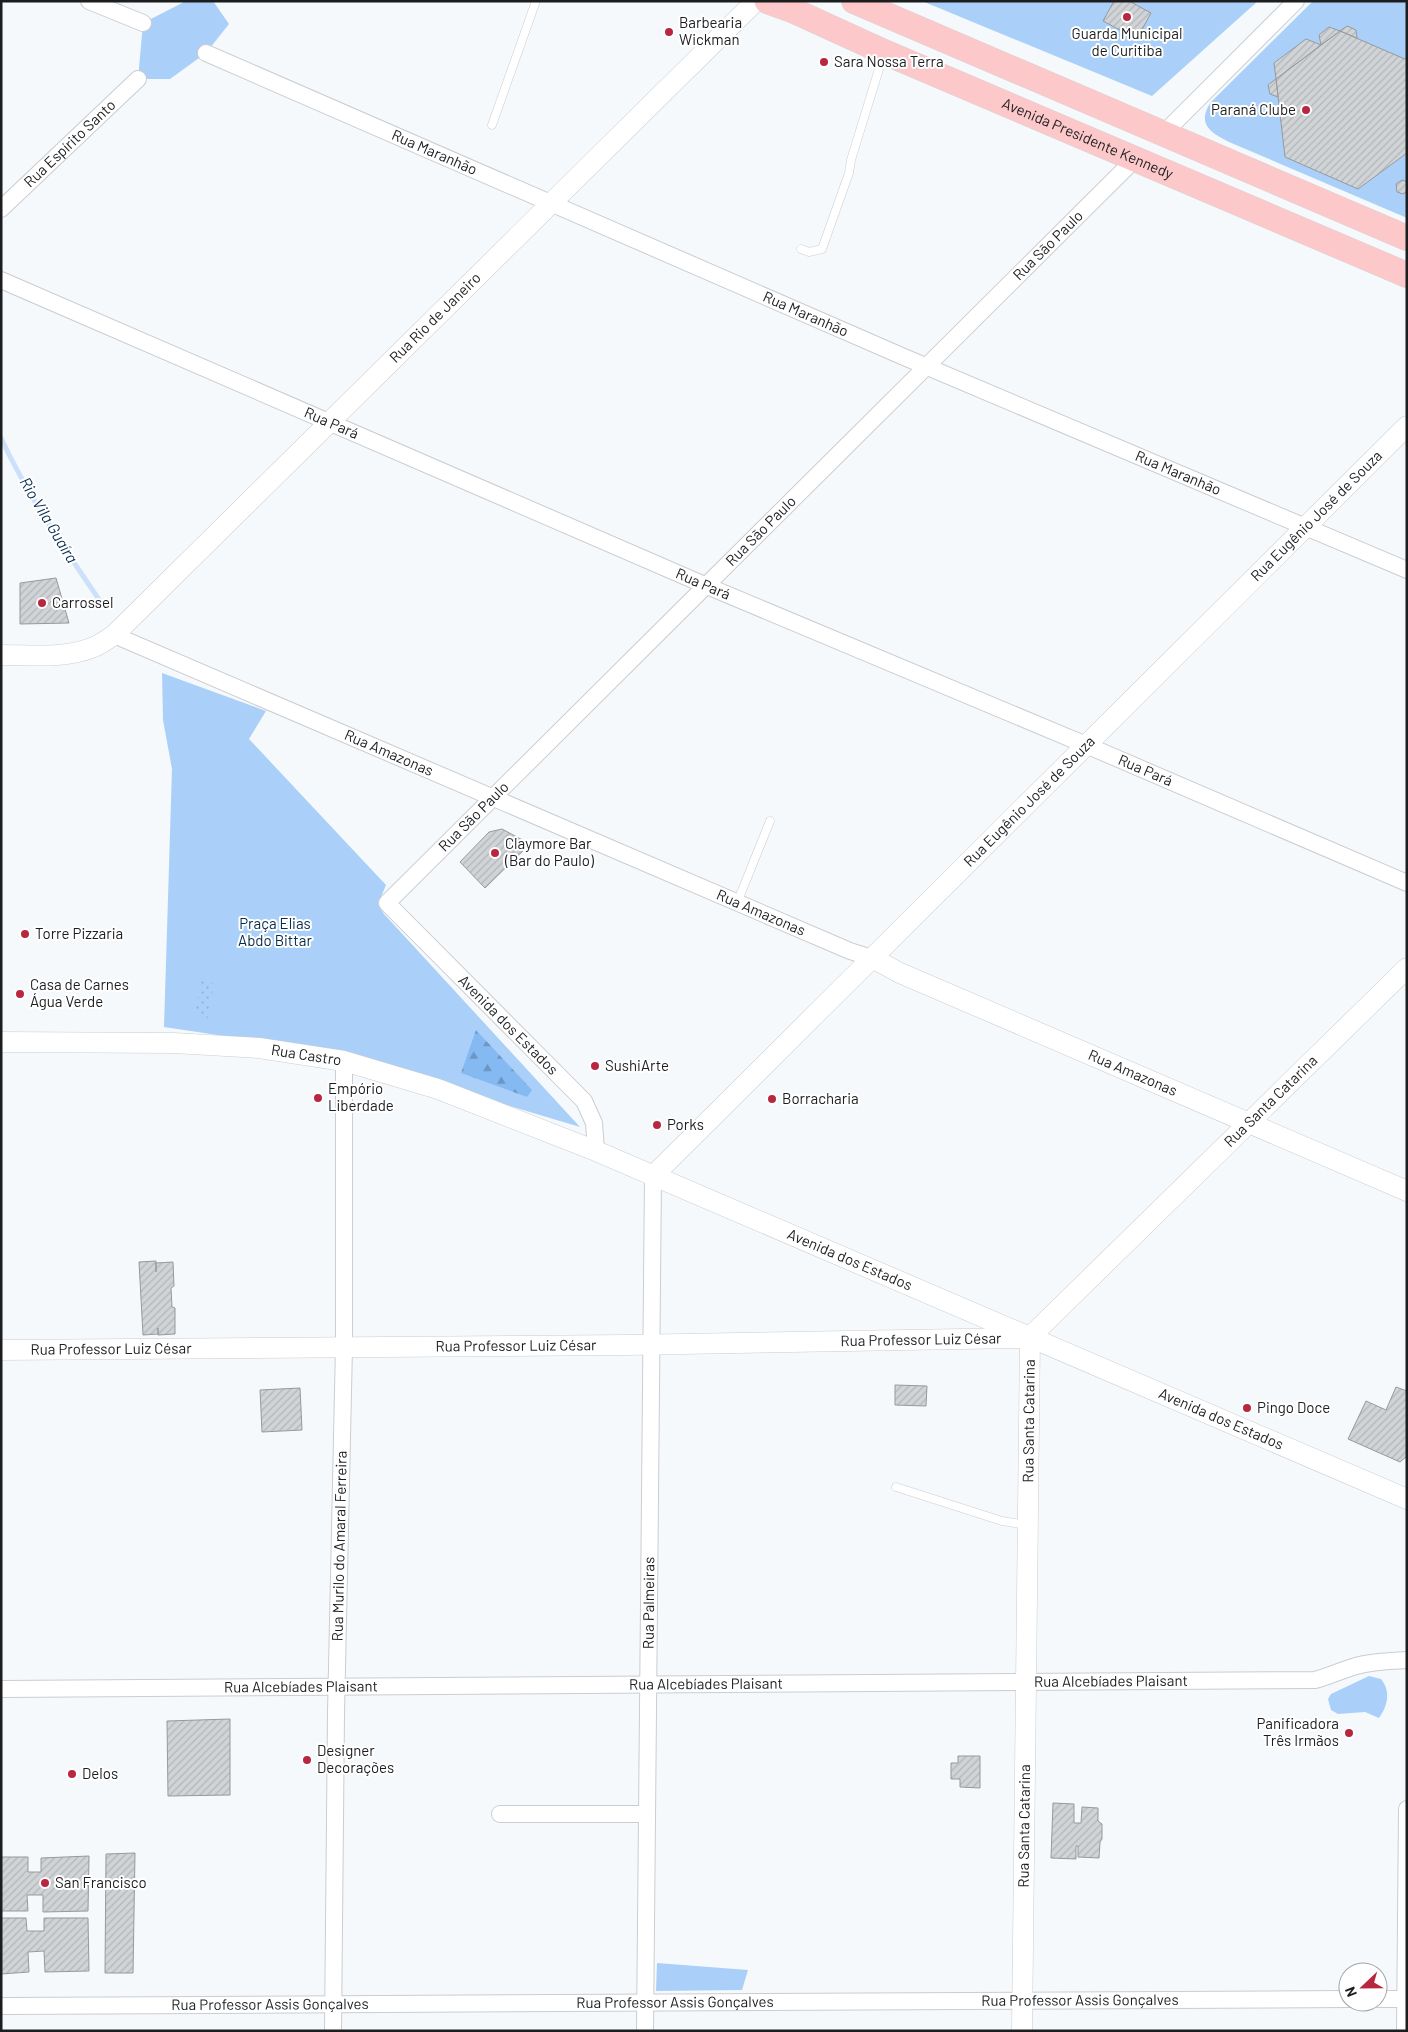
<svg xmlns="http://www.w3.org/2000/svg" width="1408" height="2032" font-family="Barlow,sans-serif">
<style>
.green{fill:#aad0f9}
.forest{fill:url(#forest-firs)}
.garden{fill:url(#garden-dots)}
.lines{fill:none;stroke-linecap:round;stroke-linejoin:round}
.stream{stroke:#cce1f9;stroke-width:5}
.building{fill:url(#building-hatch);stroke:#96999d}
.service-casing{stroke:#cacdd1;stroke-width:9}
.minor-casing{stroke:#cacdd1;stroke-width:18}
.tertiary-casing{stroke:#cacdd1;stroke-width:21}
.primary-casing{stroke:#d6d6d7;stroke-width:26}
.service{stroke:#fff;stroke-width:8}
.minor{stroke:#fff;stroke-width:16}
.tertiary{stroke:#fff;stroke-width:20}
.primary{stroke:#fcc8ca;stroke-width:25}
.poi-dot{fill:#b82640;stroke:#fff;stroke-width:2}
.labels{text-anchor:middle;stroke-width:4;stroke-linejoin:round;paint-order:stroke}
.poi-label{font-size:15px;fill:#1c1d1f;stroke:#fff;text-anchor:start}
.street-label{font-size:15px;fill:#1c1d1f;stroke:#fff}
.park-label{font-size:15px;fill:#052b4f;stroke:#fff}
.water-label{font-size:16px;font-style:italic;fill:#072d51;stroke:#fff}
</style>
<defs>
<pattern id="forest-firs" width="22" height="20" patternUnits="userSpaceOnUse" patternTransform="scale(1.25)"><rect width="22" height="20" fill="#85b9f2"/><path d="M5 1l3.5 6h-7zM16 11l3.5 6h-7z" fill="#6c96c3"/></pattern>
<pattern id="garden-dots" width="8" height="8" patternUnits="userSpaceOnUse" patternTransform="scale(1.25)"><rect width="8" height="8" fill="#aad0f9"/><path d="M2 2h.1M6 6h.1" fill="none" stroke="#92b2d5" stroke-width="1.8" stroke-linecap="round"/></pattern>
<pattern id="building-hatch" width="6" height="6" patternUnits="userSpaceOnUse" patternTransform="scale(1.25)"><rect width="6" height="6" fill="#d0d4d7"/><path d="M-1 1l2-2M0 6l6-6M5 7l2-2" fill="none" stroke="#b2b6b8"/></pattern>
</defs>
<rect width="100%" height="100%" fill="#f5f9fc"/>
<g class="green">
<path d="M186,1h27l16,23 -23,29 -36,26h-32l5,-56z"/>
<path d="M922,1h336l-106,95z"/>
<path d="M1313,1h94v217l-178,-76c-18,-9 -33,-18 -18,-40z"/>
<path d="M162,673l104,38 -17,28 137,146 -8,19 6,10 196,213 -255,-76 -161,-24 8,-258 -9,-49z"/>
<path d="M1369,1676l12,3c10,12 7,27 -2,39l-14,-6 -27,2 -7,-4 -3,-11 3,-5z"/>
<path d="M657,1963l91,7 -6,20 -86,1z"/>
</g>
<path class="forest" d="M476,1030l56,60 -5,7 -66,-24z"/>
<path class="garden" d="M201,981l13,2 -6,35 -13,-3z"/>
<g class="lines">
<path class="stream" d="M1,438c27,58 63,110 99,163"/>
</g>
<g class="building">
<path d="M1114,1h15l22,12 -14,26 -34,-18z"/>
<path d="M1347,26l9,4 1,8 -17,-7z"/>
<path d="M1329,27l11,4 -19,14 -2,-10z"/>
<path d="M1340,31l67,29v93l-49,36 -73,-32 -9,-78z"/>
<path d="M1306,39l15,6 -45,34 -2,-16z"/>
<path d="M1276,79l2,18 -8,-3 -2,-9z"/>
<path d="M1402,180l5,2v10l-4,2 -6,-2 -1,-8z"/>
<path d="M56,578l13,45 -49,1v-41z"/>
<path d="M502,829l28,15 -45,44 -25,-26 29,-30z"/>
<path d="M156,1261v11v-9l17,-1 1,24 -3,2 1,19 3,1v26l-17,1v-7v6l-15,1 -4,-73z"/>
<path d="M895,1385l32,1 -1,20 -31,-1z"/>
<path d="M1396,1387l11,4v65l-7,6 -52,-23 18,-38 20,9z"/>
<path d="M300,1388l2,42 -40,2 -2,-42z"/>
<path d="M230,1719v76l-62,1 -1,-75z"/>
<path d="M958,1756h22v32l-20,-1v-8h-9v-16h7z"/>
<path d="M1053,1803l21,1v19h7l1,-16 16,1v13l4,3v15l-2,3 -1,16 -21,-1v-11h-2v13l-25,-1z"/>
<path d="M135,1853l-2,120h-28l1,-119z"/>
<path d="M89,1856l-1,55 -45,1v-17h-16l1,16h-27v-54h27v15h13v-14z"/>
<path d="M1,1918h25l1,13h17v-13h44l1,53 -44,1 -1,-21 -16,1 1,20 -28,2z"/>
</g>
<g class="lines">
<g class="service-casing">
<g id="service">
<path d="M492,125l44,-124"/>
<path d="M801,249l8,3 13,-3 27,-76 2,-13 32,-104"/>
<path d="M737,903l33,-82"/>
<path d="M896,1487l106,34 25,4"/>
</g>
</g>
<g class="minor-casing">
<g id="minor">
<path d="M89,1l54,22"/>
<path id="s1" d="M206,53l698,304 503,213"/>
<path d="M1163,134l133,-133"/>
<path id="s2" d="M1,209l137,-130"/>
<path id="s3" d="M1,280l706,306 379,159 321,138"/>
<path id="s4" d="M114,635l736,316 22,7"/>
<path id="s5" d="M596,1151l-2,-28 -10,-22 -197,-198 748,-744"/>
<path id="s6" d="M1,1689l1314,-9c15,-4 27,-10 41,-14 17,-5 34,-5 51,-6"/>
<path d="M500,1814h147"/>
<path d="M1378,1999h29"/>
<path id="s7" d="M1,2006l1347,-7"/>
<path id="s8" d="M333,2031l3,-318 8,-367v-285"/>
<path id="s9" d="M645,2031l8,-855"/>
<path d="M1405,2031l2,-222"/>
</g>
</g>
<g class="tertiary-casing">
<g id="tertiary">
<path id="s10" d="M1,655c31,0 64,4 93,-8 7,-3 14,-8 20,-12l642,-634"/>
<path id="s11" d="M872,958l28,15 507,218"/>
<path id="s12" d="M1,1042l173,1 85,5 85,13 94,28 158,62 811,348"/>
<path id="s13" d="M653,1176l754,-750"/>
<path id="s14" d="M1,1350l625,-5 398,-7"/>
<path id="s15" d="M1022,2031l8,-694 377,-369"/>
</g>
</g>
<g class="primary-casing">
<g id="primary">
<path id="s16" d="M767,1l25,9 92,42 523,223"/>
<path d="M854,1l553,237"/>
</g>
</g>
<use href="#service" class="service"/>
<use href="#minor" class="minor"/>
<use href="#tertiary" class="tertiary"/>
<use href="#primary" class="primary"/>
</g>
<g class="poi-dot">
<circle cx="1127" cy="17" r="5"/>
<circle cx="669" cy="32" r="5"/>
<circle cx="824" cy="62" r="5"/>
<circle cx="1306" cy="110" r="5"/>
<circle cx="42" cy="603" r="5"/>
<circle cx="495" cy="853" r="5"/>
<circle cx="25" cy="934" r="5"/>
<circle cx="20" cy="994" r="5"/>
<circle cx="595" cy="1066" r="5"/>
<circle cx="318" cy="1098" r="5"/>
<circle cx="772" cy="1099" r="5"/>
<circle cx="657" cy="1125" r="5"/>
<circle cx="1247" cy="1408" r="5"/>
<circle cx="1349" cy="1733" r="5"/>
<circle cx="307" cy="1760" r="5"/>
<circle cx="72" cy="1774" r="5"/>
<circle cx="45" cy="1883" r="5"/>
</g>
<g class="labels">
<g class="poi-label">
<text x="679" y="28">Barbearia<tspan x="679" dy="17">Wickman</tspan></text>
<text x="1127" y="39" text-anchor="middle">Guarda Municipal<tspan x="1127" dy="17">de Curitiba</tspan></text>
<text x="834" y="67">Sara Nossa Terra</text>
<text x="1296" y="115" text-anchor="end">Paraná Clube</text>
<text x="52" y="608">Carrossel</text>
<text x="505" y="849">Claymore Bar<tspan x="505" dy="17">(Bar do Paulo)</tspan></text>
<text x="35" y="939">Torre Pizzaria</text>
<text x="30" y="990">Casa de Carnes<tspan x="30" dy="17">Água Verde</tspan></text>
<text x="605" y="1071">SushiArte</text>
<text x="328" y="1094">Empório<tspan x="328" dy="17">Liberdade</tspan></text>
<text x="782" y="1104">Borracharia</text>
<text x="667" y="1130">Porks</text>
<text x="1257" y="1413">Pingo Doce</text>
<text x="1339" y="1729" text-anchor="end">Panificadora<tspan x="1339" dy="17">Três Irmãos</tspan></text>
<text x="317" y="1756">Designer<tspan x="317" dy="17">Decorações</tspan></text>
<text x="82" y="1779">Delos</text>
<text x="55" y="1888">San Francisco</text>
</g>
<g class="street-label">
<text dy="5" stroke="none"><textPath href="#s16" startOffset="349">Avenida Presidente Kennedy</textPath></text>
<text dy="5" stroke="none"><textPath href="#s2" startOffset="95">Rua Espírito Santo</textPath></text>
<text dy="5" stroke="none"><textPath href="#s1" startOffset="249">Rua Maranhão</textPath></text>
<text dy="5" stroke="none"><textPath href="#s5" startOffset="1264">Rua São Paulo</textPath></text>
<text dy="5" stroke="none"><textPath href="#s1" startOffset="654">Rua Maranhão</textPath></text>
<text dy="5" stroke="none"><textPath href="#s10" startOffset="569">Rua Rio de Janeiro</textPath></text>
<text dy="5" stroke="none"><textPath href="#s3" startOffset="360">Rua Pará</textPath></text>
<text dy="5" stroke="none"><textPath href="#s1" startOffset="1059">Rua Maranhão</textPath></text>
<text dy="5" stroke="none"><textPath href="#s13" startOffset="936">Rua Eugênio José de Souza</textPath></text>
<text dy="5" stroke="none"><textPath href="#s5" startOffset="859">Rua São Paulo</textPath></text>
<text dy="5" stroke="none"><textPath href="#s3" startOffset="765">Rua Pará</textPath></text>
<text dy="5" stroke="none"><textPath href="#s4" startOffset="299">Rua Amazonas</textPath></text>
<text dy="5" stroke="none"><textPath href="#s3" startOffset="1245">Rua Pará</textPath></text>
<text dy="5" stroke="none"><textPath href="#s13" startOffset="531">Rua Eugênio José de Souza</textPath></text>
<text dy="5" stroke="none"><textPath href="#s5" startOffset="454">Rua São Paulo</textPath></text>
<text dy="5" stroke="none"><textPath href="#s4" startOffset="704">Rua Amazonas</textPath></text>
<text transform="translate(508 1025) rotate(45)" y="5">Avenida dos Estados</text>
<text dy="5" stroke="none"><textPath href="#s12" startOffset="306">Rua Castro</textPath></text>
<text dy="5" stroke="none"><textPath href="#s11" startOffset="285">Rua Amazonas</textPath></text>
<text dy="5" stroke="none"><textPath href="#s15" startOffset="1031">Rua Santa Catarina</textPath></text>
<text dy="5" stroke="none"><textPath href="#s12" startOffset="888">Avenida dos Estados</textPath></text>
<text dy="5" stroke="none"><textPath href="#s14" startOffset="920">Rua Professor Luiz César</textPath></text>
<text dy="5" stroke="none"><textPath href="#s14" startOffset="515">Rua Professor Luiz César</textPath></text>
<text dy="5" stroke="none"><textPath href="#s14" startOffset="110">Rua Professor Luiz César</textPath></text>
<text dy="5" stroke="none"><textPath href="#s12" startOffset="1292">Avenida dos Estados</textPath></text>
<text dy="5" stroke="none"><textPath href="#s15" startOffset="610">Rua Santa Catarina</textPath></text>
<text dy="5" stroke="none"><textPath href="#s8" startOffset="485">Rua Murilo do Amaral Ferreira</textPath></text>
<text dy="5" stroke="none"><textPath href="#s9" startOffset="428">Rua Palmeiras</textPath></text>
<text dy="5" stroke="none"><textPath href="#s6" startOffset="1110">Rua Alcebíades Plaisant</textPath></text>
<text dy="5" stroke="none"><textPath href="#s6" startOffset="705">Rua Alcebíades Plaisant</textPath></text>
<text dy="5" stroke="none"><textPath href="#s6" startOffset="300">Rua Alcebíades Plaisant</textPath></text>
<text dy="5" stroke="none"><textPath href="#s15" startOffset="205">Rua Santa Catarina</textPath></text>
<text dy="5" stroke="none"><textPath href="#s7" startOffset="1079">Rua Professor Assis Gonçalves</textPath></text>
<text dy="5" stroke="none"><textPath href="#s7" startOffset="674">Rua Professor Assis Gonçalves</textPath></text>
<text dy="5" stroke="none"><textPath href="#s7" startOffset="269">Rua Professor Assis Gonçalves</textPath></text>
</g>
<g class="park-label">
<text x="275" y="929">Praça Elias<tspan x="275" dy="17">Abdo Bittar</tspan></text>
</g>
<g class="water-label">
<text transform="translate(49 520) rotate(59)" y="6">Rio Vila Guaíra</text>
</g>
</g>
<rect width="1408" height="2032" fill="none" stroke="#1c1d1f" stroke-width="5"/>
<g transform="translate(1363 1987) rotate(248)"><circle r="24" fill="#ffffff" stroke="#a4a5a5"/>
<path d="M0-4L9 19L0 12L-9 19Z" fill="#b82640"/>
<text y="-8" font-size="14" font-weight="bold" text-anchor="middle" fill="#1c1d1f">N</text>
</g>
</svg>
